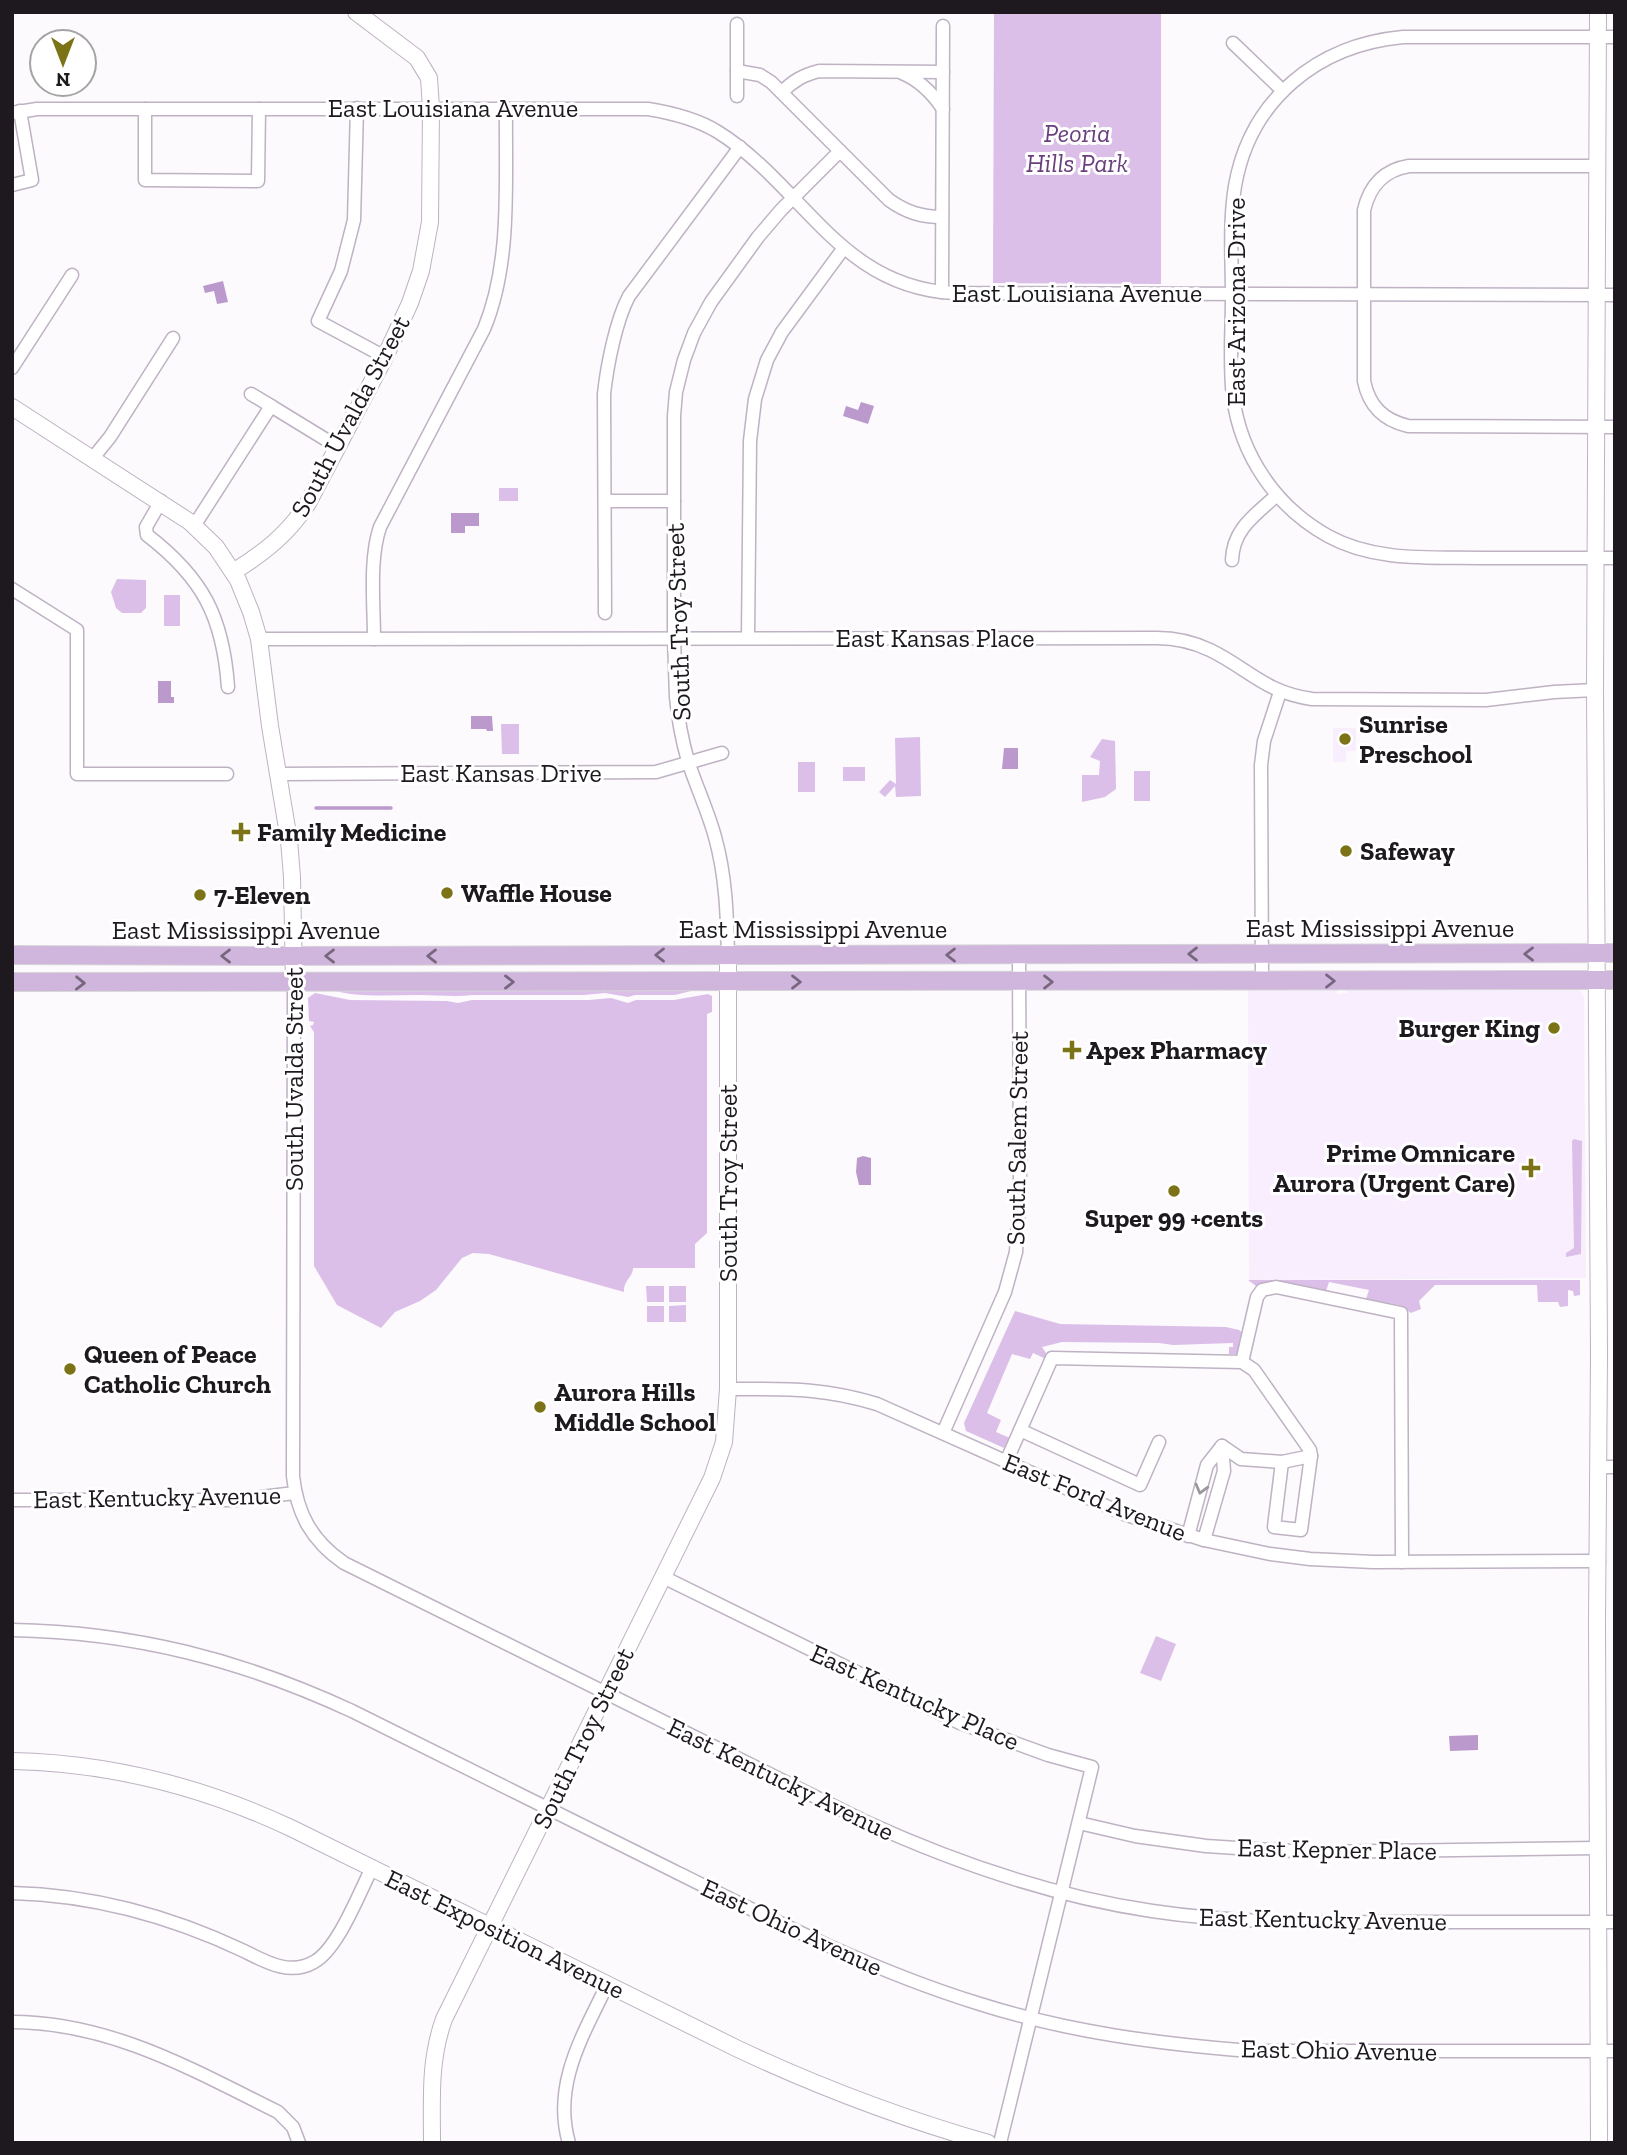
<svg xmlns="http://www.w3.org/2000/svg" width="1627" height="2155" font-family="'Zilla Slab',serif">
<style>
.built{fill:#f8eefd}
.green{fill:#dbbfe9}
.water{fill:#b9c}
.lines{fill:none;stroke-linecap:round;stroke-linejoin:round}
.stream{stroke:#b9c;stroke-width:3.5}
.street-casing{stroke:#beb2c3;stroke-width:15}
.secondary-casing{stroke:#beb2c3;stroke-width:18}
.primary-casing{stroke:#d6d6d7;stroke-width:20}
.street{stroke:#fff;stroke-width:12}
.secondary{stroke:#fff;stroke-width:16}
.primary{stroke:#d0b5dd;stroke-width:18}
.oneway{stroke:#76677e}
.oneway2{stroke:#99989a}
.poi-dot{fill:#7b7316;stroke:#fff;stroke-width:2.5}
.labels{text-anchor:middle;stroke-width:6;stroke-linejoin:round;paint-order:stroke}
.street-label{font-size:26px;fill:#1d191f;stroke:#fff}
.park-label{font-size:26px;font-style:italic;fill:#6a3f7e;stroke:#fff}
.poi-label{font-size:26px;font-weight:bold;fill:#1d191f;stroke:#fff;text-anchor:start}
</style>
<rect width="100%" height="100%" fill="#fcfafd"/>
<g class="built">
<path d="M1333,728h23v23h-10v11h-13z"/>
<path d="M1248,988h89v6l10,-1v-5h136l1,2h14v-2l81,1 5,8 2,281 -337,2z"/>
</g>
<g class="green">
<path d="M994,12h167v272l-168,-1z"/>
<rect x="499" y="488" width="19" height="13"/>
<path d="M117,579l29,1v28l-5,5h-19l-6,-5 -5,-16z"/>
<rect x="164" y="595" width="16" height="31"/>
<path d="M501,724h18v30h-17z"/>
<path d="M920,737l1,59 -25,1 -1,-11 -10,11 -6,-5 11,-12 6,4 -1,-46z"/>
<path d="M1102,739l13,2 1,48 -11,8 -23,5v-27h17l1,-14 -10,-4z"/>
<rect x="798" y="762" width="17" height="30"/>
<rect x="843" y="767" width="22" height="14"/>
<rect x="1134" y="771" width="16" height="30"/>
<path d="M331,990h273l1,2 1,-2h89l-20,5h-40l-7,2 -23,-4 -21,2h-111c-18,2 -36,0 -54,0 -30,0 -59,3 -88,-5z"/>
<path d="M315,993l35,7 97,1 11,2 14,-3h117l22,-2 17,5 8,-3h38l34,-6 4,2v16l-5,2v219l-12,11v24h-62c0,9 -10,13 -9,24l-135,-38 -16,-1 -11,5 -26,32 -16,11 -25,11 -14,16 -44,-23 -23,-39v-234l-4,-6 3,-1 1,-3 -5,-1 -1,-23z"/>
<path d="M1574,1139l8,2 -1,113 -15,3v-4l8,-5 -2,-107z"/>
<path d="M1248,1280h332v15l-6,1 -1,-5 -5,-1v16l-8,1 -2,-5h-20l-1,-17h-102l-16,16 2,8 -10,4 -12,-8 -33,-6 3,-9 -40,-8 -3,9 -53,-9h-7l-10,4z"/>
<path d="M646,1286h18v16h-17z"/>
<rect x="669" y="1286" width="17" height="16"/>
<path d="M686,1305v17h-17v-16z"/>
<rect x="647" y="1306" width="17" height="16"/>
<path d="M1015,1311l45,13 166,3 13,3 4,3 -2,21h-12v-7h4v-4l-60,2 -14,-2 -97,-1 -20,5 6,9 -2,3 -13,-6 -3,6 -18,-5 -25,59 14,7 -5,12 14,6 -6,10 -38,-17 -2,-8z"/>
<path d="M1156,1636l20,8 -15,37 -21,-8z"/>
</g>
<g class="water">
<path d="M223,281l5,21 -11,2 -3,-13 -9,2 -2,-7z"/>
<path d="M861,402l13,4 -6,18 -25,-8 3,-10 12,4z"/>
<path d="M451,513h28v13h-14v7h-14z"/>
<path d="M158,681h13v16h3v6h-16z"/>
<path d="M471,716h21l1,15h-6l-1,-2h-15z"/>
<path d="M1004,748h14v21h-16z"/>
<path d="M863,1156l8,2v27h-12l-3,-13 1,-14z"/>
<path d="M1478,1735v15l-28,1 -1,-15z"/>
</g>
<g class="lines">
<path class="stream" d="M316,808h75"/>
<g class="street-casing">
<g id="street">
<path d="M737,24v72"/>
<path d="M1615,37h-212c-86,8 -153,63 -168,149 -6,36 -3,75 -3,111 0,33 -3,68 1,100 8,59 43,110 95,139 47,26 102,21 155,22 44,0 88,0 132,0"/>
<path d="M1233,43l50,48"/>
<path d="M737,71l23,4 11,7 118,118c17,12 32,17 53,17"/>
<path d="M902,73c17,7 31,21 41,36"/>
<path d="M782,92c11,-11 21,-17 37,-21l124,1"/>
<path d="M357,108l-3,112 -13,51 -23,50 67,36"/>
<path d="M145,109v71l113,1 1,-72"/>
<path d="M12,113l25,-4h611c25,4 49,10 70,23 86,54 121,155 236,161l661,2"/>
<path d="M1598,166h-189c-25,4 -39,19 -45,44v171c5,25 19,39 44,45l207,1"/>
<path d="M12,185l20,-5 -12,-69"/>
<path d="M942,292l1,-266"/>
<path d="M12,368l60,-93"/>
<path d="M251,394l20,12"/>
<path d="M93,458l17,-21 63,-99"/>
<path d="M161,501l-15,26 1,8c56,43 76,82 81,152"/>
<path d="M606,501h68"/>
<path d="M194,526l77,-120 67,41"/>
<path d="M1232,560c1,-31 23,-45 45,-65"/>
<path d="M12,589l65,41v144h150"/>
<path d="M605,613l-1,-219c3,-28 12,-74 25,-98l111,-149"/>
<path d="M748,638l2,-197 5,-42 12,-39 15,-28 61,-83"/>
<path d="M259,639l898,-1c18,0 36,4 53,12 39,19 54,42 102,49l174,1 68,-8 41,-2"/>
<path d="M374,639c0,-35 -5,-80 6,-112l104,-198c28,-67 21,-150 22,-221"/>
<path d="M278,774l378,-2 66,-19"/>
<path d="M728,955c-1,-40 -2,-79 -13,-118 -7,-26 -19,-51 -27,-76 -6,-21 -10,-42 -12,-64l-2,-59v-222l2,-24 8,-32 10,-27 17,-31 47,-65 23,-27 59,-59"/>
<path d="M1262,981l-1,-216 3,-24 16,-49"/>
<path d="M294,983l-1,493c4,38 19,65 51,87l520,258c92,42 187,75 288,90 80,12 159,12 239,11 75,0 149,0 224,0"/>
<path d="M1242,1362l15,-65 5,-7 14,-3 125,26 1,249"/>
<path d="M728,1389c56,0 94,-2 149,15l247,110 80,26 66,14 40,5 63,3 226,-1"/>
<path d="M1020,1430l120,55 19,-43"/>
<path d="M943,1433l62,-141 11,-40 4,-69 -1,-228"/>
<path d="M1222,1446l19,13 41,3 29,-6"/>
<path d="M1006,1462l46,-104 190,4 12,8 56,80 1,6 -10,74 -27,-3 8,-65"/>
<path d="M1599,1467h16"/>
<path d="M12,1500h223l60,-7"/>
<path d="M1188,1536l19,-71 15,-19"/>
<path d="M1204,1540l20,-69 -2,-25"/>
<path d="M663,1577l297,146 88,32 44,12 -92,376"/>
<path d="M12,1630c122,2 230,30 340,81 107,53 215,107 322,160 100,50 199,100 306,133 88,28 179,40 271,47h364"/>
<path d="M1079,1823l56,13 71,10 46,3 64,3 282,-4"/>
<path d="M12,1893c82,2 158,23 232,58 22,11 46,25 70,11 24,-13 45,-69 58,-94"/>
<path d="M12,2022c98,0 181,48 266,90l15,15 6,16"/>
<path d="M569,2143c-17,-58 14,-108 38,-158"/>
</g>
</g>
<g class="secondary-casing">
<g id="secondary">
<path d="M1598,12l-3,678 4,664 -2,269 2,520"/>
<path d="M12,407l178,115 26,25 22,33 13,32 8,27 11,87 19,114 3,37 2,106"/>
<path d="M233,572c31,-19 56,-39 75,-69l77,-146 25,-54 11,-32 9,-49 1,-114 -2,-30 -12,-20 -61,-46"/>
<path d="M12,1761c99,2 192,26 281,68l445,220c81,38 163,69 250,94"/>
<path d="M432,2143c0,-44 -3,-82 12,-124l268,-541 12,-36 4,-53v-434"/>
</g>
</g>
<g class="primary-casing">
<g id="primary">
<path d="M12,955l266,1 1337,-3"/>
<path d="M12,982l1603,-2"/>
</g>
</g>
<use href="#street" class="street"/>
<use href="#secondary" class="secondary"/>
<use href="#primary" class="primary"/>
</g>
<defs><path id="oneway-chevron" d="M-2-3.5L2.5 0L-2 3.5" fill="none" stroke-width="1.6" stroke-linecap="round" stroke-linejoin="round" transform="scale(1.75)"/></defs>
<g class="oneway">
<use href="#oneway-chevron" transform="translate(1193 954) rotate(180)"/>
<use href="#oneway-chevron" transform="translate(1529 954) rotate(180)"/>
<use href="#oneway-chevron" transform="translate(660 955) rotate(180)"/>
<use href="#oneway-chevron" transform="translate(951 955) rotate(180)"/>
<use href="#oneway-chevron" transform="translate(226 956) rotate(180)"/>
<use href="#oneway-chevron" transform="translate(330 956) rotate(180)"/>
<use href="#oneway-chevron" transform="translate(432 956) rotate(180)"/>
<use href="#oneway-chevron" transform="translate(1330 981)"/>
<use href="#oneway-chevron" transform="translate(509 982)"/>
<use href="#oneway-chevron" transform="translate(796 982)"/>
<use href="#oneway-chevron" transform="translate(1048 982)"/>
<use href="#oneway-chevron" transform="translate(80 983) rotate(1)"/>
</g>
<use class="oneway2" href="#oneway-chevron" transform="translate(1201 1489) rotate(105)"/>
<g class="poi-dot">
<circle cx="1345" cy="739" r="7"/>
<path d="M237.5 821.5h7v7h7v7h-7v7h-7v-7h-7v-7h7z"/>
<circle cx="1346" cy="851" r="7"/>
<circle cx="447" cy="893" r="7"/>
<circle cx="200" cy="895" r="7"/>
<circle cx="1554" cy="1028" r="7"/>
<path d="M1068.5 1039.5h7v7h7v7h-7v7h-7v-7h-7v-7h7z"/>
<path d="M1527.5 1157.5h7v7h7v7h-7v7h-7v-7h-7v-7h7z"/>
<circle cx="1174" cy="1191" r="7"/>
<circle cx="70" cy="1369" r="7"/>
<circle cx="540" cy="1407" r="7"/>
</g>
<g class="labels">
<g class="street-label">
<text x="453" y="117">East Louisiana Avenue</text>
<text x="1077" y="302">East Louisiana Avenue</text>
<text transform="translate(1236 302) rotate(-90)" y="9">East Arizona Drive</text>
<text transform="translate(350 416) rotate(-62)" y="9">South Uvalda Street</text>
<text transform="translate(678 622) rotate(-92)" y="9">South Troy Street</text>
<text x="935" y="647">East Kansas Place</text>
<text x="501" y="782">East Kansas Drive</text>
<text x="1380" y="937">East Mississippi Avenue</text>
<text x="813" y="938">East Mississippi Avenue</text>
<text x="246" y="939">East Mississippi Avenue</text>
<text transform="translate(294 1079) rotate(-90)" y="9">South Uvalda Street</text>
<text transform="translate(1017 1138) rotate(-89)" y="9">South Salem Street</text>
<text transform="translate(728 1183) rotate(-90)" y="9">South Troy Street</text>
<text transform="translate(157 1497) rotate(-1)" y="9">East Kentucky Avenue</text>
<text transform="translate(1095 1497) rotate(22)" y="9">East Ford Avenue</text>
<text transform="translate(915 1697) rotate(24)" y="9">East Kentucky Place</text>
<text transform="translate(583 1738) rotate(-64)" y="9">South Troy Street</text>
<text transform="translate(781 1779) rotate(26)" y="9">East Kentucky Avenue</text>
<text transform="translate(1337 1849) rotate(1)" y="9">East Kepner Place</text>
<text transform="translate(1323 1919) rotate(1)" y="9">East Kentucky Avenue</text>
<text transform="translate(792 1927) rotate(25)" y="9">East Ohio Avenue</text>
<text transform="translate(505 1934) rotate(26)" y="9">East Exposition Avenue</text>
<text transform="translate(1339 2050) rotate(1)" y="9">East Ohio Avenue</text>
</g>
<g class="park-label">
<text x="1077" y="142">Peoria<tspan x="1077" dy="30">Hills Park</tspan></text>
</g>
<g class="poi-label">
<text x="1359" y="733">Sunrise<tspan x="1359" dy="30">Preschool</tspan></text>
<text x="257" y="841">Family Medicine</text>
<text x="1360" y="860">Safeway</text>
<text x="461" y="902">Waffle House</text>
<text x="214" y="904">7-Eleven</text>
<text x="1540" y="1037" text-anchor="end">Burger King</text>
<text x="1086" y="1059">Apex Pharmacy</text>
<text x="1515" y="1162" text-anchor="end">Prime Omnicare<tspan x="1515" dy="30">Aurora (Urgent Care)</tspan></text>
<text x="1174" y="1227" text-anchor="middle">Super 99 +cents</text>
<text x="84" y="1363">Queen of Peace<tspan x="84" dy="30">Catholic Church</tspan></text>
<text x="554" y="1401">Aurora Hills<tspan x="554" dy="30">Middle School</tspan></text>
</g>
</g>
<rect width="1627" height="2155" fill="none" stroke="#1d191f" stroke-width="28"/>
<g transform="translate(63 63) rotate(180)"><circle r="33" fill="#ffffff" stroke="#a5a3a5" stroke-width="2"/>
<path d="M0-5L12 26L0 18L-12 26Z" fill="#7b7316"/>
<text y="-10" font-size="19" font-weight="bold" text-anchor="middle" fill="#1d191f">N</text>
</g>
</svg>
